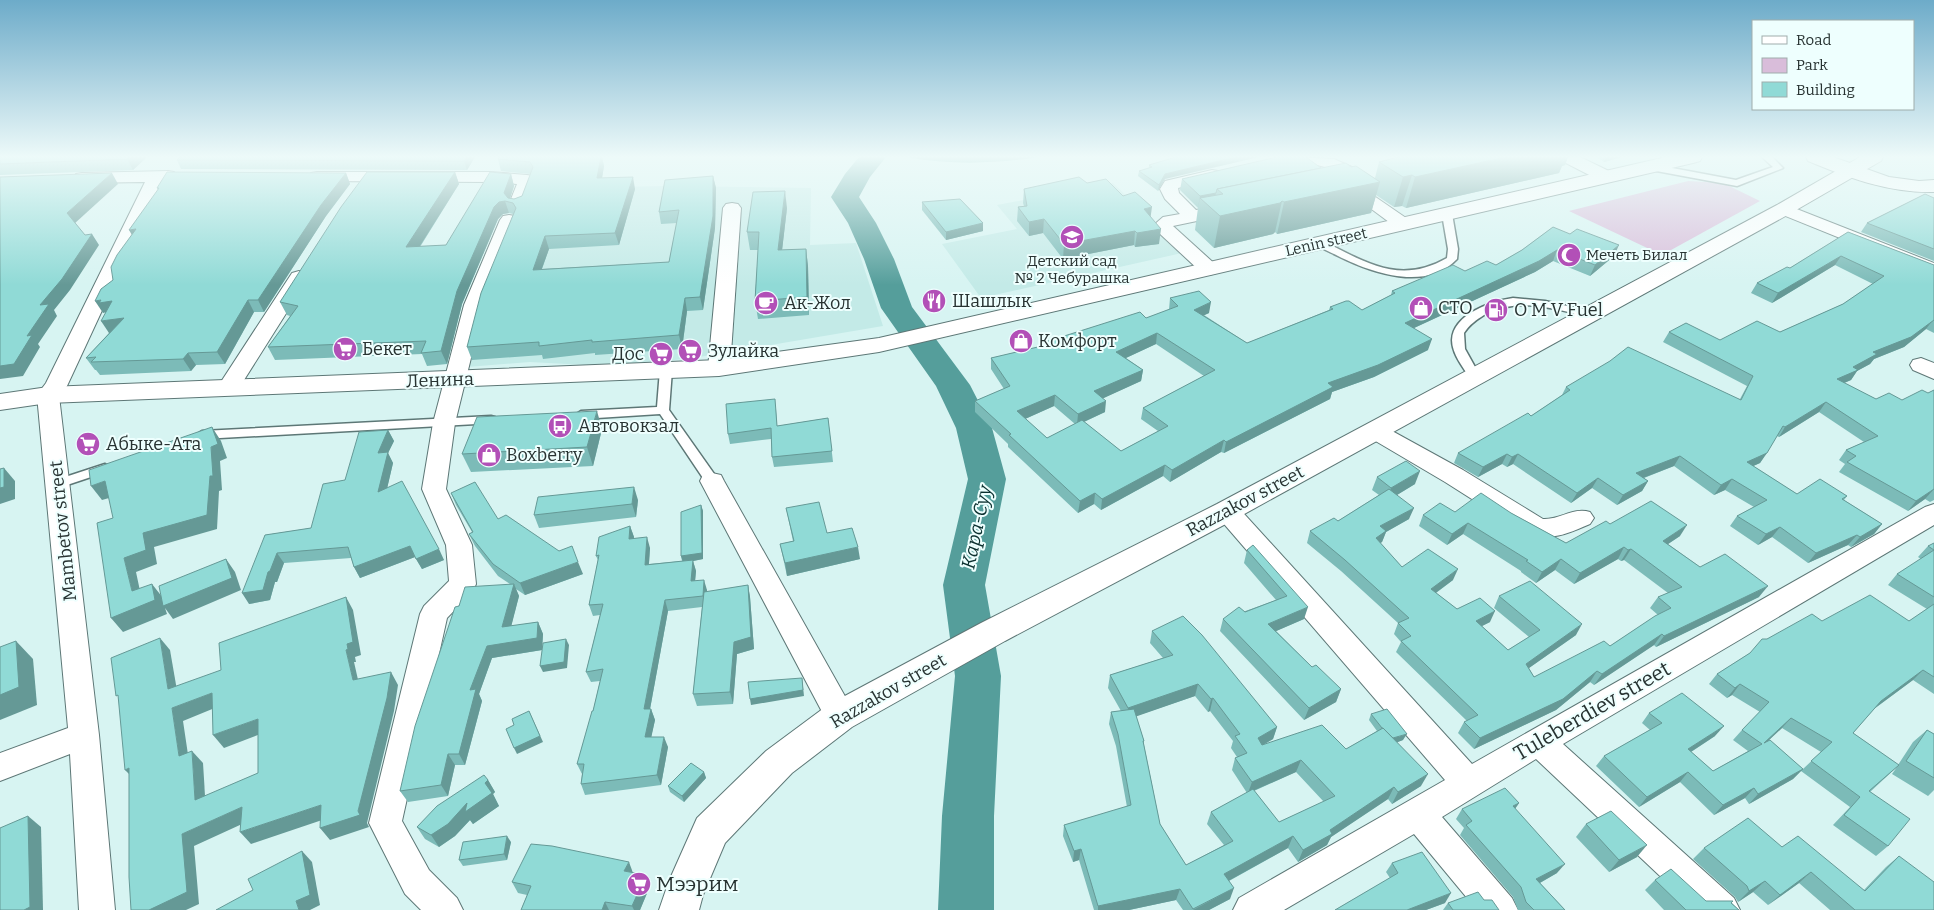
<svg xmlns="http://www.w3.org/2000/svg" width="1934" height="910" font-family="Bitter,serif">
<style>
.built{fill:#c3eae7}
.green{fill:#d9bdda}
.water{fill:#559e9b}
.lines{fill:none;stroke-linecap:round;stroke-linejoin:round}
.river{fill:#559e9b;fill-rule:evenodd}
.service-casing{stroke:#5d7776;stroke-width:3}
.minor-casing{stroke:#5d7776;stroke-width:2}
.primary-casing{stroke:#5d7776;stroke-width:2}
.trunk-casing{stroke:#5d7776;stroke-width:2}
.service{fill:#fff;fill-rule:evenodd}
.minor{fill:#fff;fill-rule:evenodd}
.primary{fill:#fff;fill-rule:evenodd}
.trunk{fill:#fff;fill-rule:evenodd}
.wall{fill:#7cbbb8;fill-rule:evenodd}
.shaded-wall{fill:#659996}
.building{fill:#90dad6;stroke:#659996;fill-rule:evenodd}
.labels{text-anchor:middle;stroke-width:4;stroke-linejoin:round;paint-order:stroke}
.far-street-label{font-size:15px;fill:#283332;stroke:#eefffe}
.far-poi-label{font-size:15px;fill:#283332;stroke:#eefffe;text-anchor:start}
.poi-label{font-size:18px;fill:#283332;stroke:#eefffe;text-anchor:start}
.street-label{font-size:18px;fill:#283332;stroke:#eefffe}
.water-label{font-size:19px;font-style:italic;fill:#0b302f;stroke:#eefffe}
.near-street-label{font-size:21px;fill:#283332;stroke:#eefffe}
.near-poi-label{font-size:21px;fill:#283332;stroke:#eefffe;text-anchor:start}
</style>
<rect width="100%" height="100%" fill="#d7f4f2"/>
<g class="built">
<path d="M1113,183l42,40 27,30 -201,45 -39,-54 75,-15 -20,-24z"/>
<path d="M667,186l144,2 -1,57 46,-2 27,83 -178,30 -83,11 -92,-5 -63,5 20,-70 124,-110z"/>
</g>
<path class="green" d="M1688,181l35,2 37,18 -98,54 -93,-44z"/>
<path class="water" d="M905,157h134c-45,7 -89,8 -134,0z"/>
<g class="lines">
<path class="river" d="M859,157h27l-16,20 -11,20 17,26 18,36 18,48 58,78 22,43 14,51 -21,106 16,91 -7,140v94h-56l4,-94 13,-140 -12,-91 25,-106 -12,-51 -20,-42 -55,-78 -17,-49 -16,-36 -17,-26 14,-23z"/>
<g class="service-casing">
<g id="service">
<path d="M1762,157h10l11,11 -46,18 -86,-16 -4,-3 4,-3 85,16 37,-13z"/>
<path d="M1447,211l5,3 6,35 -1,10c-31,33 -85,14 -119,-3 -7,-4 -17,-7 -23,-13l5,-3 3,1c44,22 77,44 124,17l1,-9 -6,-35z"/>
<path d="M1513,298l32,3 49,11 1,2 -5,3c-36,-8 -71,-21 -106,-2 -8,5 -15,10 -20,18l1,16 15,27 -6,4 -4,-2c-7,-11 -18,-24 -18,-38 1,-26 40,-39 61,-42z"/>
<path d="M666,367l6,3 -3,40 48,68 1,3 -1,3h-10l-47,-70 -79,5 -6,-4 6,-4 76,-4 3,-37z"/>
<path d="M491,416l4,1 2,3 -2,3 -293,16 -6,-4 6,-4z"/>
<path d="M105,464l6,4 -2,3 -51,17 -5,-1 -1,-3 1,-3z"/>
</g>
</g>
<g class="minor-casing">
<g id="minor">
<path d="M1295,157l39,2 20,9 17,13 -2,4h-11l51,35 3,4 -3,4 -6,1 -6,-1 -58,-43 2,-4h11l-23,-13 -32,-8z"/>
<path d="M1558,157h22l33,16 2,4 -2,4h-12l-41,-21z"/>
<path d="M1212,170l6,1 2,4 -2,4 -40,9 1,5 17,17 33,-6 6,1 3,4 -3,4 -62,13 43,39 3,4 -3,4 -7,2 -7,-2 -43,-40 -4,-9 8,-7 17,-3 -15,-15 -5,-10 5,-8z"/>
<path d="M168,171l6,1 2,4 -2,4 -12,1 -95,205 -8,10 40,339 16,175h-36l-9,-156 -70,27v-28l68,-25 -31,-333 9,-12 99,-201 -63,1 -6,-1 -2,-4 2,-4 6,-1z"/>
<path d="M317,172h173l37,3 6,1 2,4 -11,28 -6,1 -6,-1 -3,-4 8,-20 -27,-2 -179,-1 -2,-4 2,-4z"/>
<path d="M732,203l6,1 3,4 -11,160 -3,5 -8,2 -8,-2 -3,-5 15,-160 3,-4z"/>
<path d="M1784,204l150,59v13l-156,-63 -3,-4 3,-4z"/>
<path d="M509,215l6,1 3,4 -34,85 -29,118 -9,66 26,56 4,39 -3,7 -26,27 -45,203 27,49 28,28 6,12h-42l-16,-16 -36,-71 51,-209 4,-8 25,-25 -3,-36 -24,-56 11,-66 31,-118 36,-85 3,-4z"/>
<path d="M299,271l7,2 3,4 -70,111 -3,5 -8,2 -8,-2 -3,-5 75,-115z"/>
<path d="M1921,358l13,5v16l-21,-9 -3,-5 3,-5z"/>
<path d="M1375,423l8,3 80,44 80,49c17,1 30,-12 47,-7l4,6 -4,6c-23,10 -38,17 -63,10l-82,-52 -78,-46 -4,-5 4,-5z"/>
<path d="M712,473l9,2 3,6 127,226 4,9 -4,9 -11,4 -11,-4 -129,-244 3,-6z"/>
<path d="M1227,502l9,3 236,259 453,-257 9,-3v21l-371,219 171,154 6,12h-44l-160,-151 -94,58 70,81 6,12h-41l-63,-76 -130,76h-51l6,-12 206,-118 -227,-263 -4,-6 4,-6z"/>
</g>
</g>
<g class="primary-casing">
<g id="primary">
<path d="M1666,157h36l-2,4 -7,2 -814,189 -160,24 -671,27 -48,7v-16l48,-7 671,-27 160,-22z"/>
<path d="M1806,157h27l56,20 30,4 15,-1v12c-45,1 -85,-14 -126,-31z"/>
</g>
</g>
<g class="trunk-casing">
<path id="trunk" d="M1860,157h23l-2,4 -90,52 -554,305 -232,123 -153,86 -60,46 -67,70 -22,52 -4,15h-40l10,-29 28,-63 69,-67 62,-46 153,-82 236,-119 560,-299z"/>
</g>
<use href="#service" class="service"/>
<use href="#minor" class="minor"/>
<use href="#primary" class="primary"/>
<use href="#trunk" class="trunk"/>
</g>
<g class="wall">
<path d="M0,157h147l-14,13 -133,5z"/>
<path d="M475,157l-8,13 -286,-1 -4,-9z"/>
<path d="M499,157h103l2,9 -2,12 33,11 -16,56 -70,4 -7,20 127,-7 8,-39 -16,1 -2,-12 54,-36 3,12 -1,40 -12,82 -16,1 -5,38 -87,6v-2l-52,6 -1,-4 -70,5 -5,-13 46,-133 -4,-1 -6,1 -5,5 -36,85 -15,60 -20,2 -5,-12 -147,6 -7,-13 22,-31 -3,-1 -7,-13 175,-130 4,12 -39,63 26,-2 65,-71 3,12 -4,12 4,1 8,-3 9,-22 -30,-3 -3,-12z"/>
<path d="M1176,157l-18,34 -20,-15 1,-5 10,-3v-3z"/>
<path d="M1399,157h169l-3,8 -3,1 -3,7 -153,35 -4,-2 -8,1 -18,-12 -5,18 -94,21 -2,-2 -2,2 -59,14 -19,-18 3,-22 -18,-18 2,-11 139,-11 30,-1 24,11 4,-16z"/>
<path d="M1597,157h25l-18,5z"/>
<path d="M346,173l4,11 -24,32 -62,96h-10l-29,52 -29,1 -5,6 -91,4 -4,-5h-1l-9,-12 23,-25 -4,-21 -2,1 10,-33 19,-45 26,-45 -1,-2z"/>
<path d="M1087,183l36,13 28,21 8,27 -24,3 -1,-2 -71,14 -20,-26 -14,3 -12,-15 1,-14 6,-1 -1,-3 1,-14z"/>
<path d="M1934,198v63l-73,-29 6,-9z"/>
<path d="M922,202l61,21v8l-37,9 -24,-30z"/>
<path d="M787,208l-5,42 24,-1 2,17 1,49 -51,4 -3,-18 3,-51h-8l-3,-18z"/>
<path d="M1553,227l61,29 -24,20 -37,-15 -18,11 -121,56 14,22 -54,27 -42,15 -2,7 -106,54 -3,-1 -51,30 -7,-6 -62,34 -7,-6 -16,9 -70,-66v-3l-33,-32v-11l29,-12 -13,-20v-11l48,-11v-3l107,-26 23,-8 1,-12 39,15 -5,2 43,28 82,-33 1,-3 32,3 29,-15 1,-4 73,-20 31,-6 26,-15zM1156,344l48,32 -61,32 -2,11 17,12 -37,20 -37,-29 21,-10 -2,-14 38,-17 2,-11 -17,-12zM1054,406l21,18 -28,14 -22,-19z"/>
<path d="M1848,232l86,33v68l-8,-4 -22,18 -30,12 -4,5 -13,7 -6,9 -7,3 32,16 26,1 26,-7 6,-3v110l-4,2 -5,-3 -17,12 -69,-39 6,-8 -6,-4 7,-10 18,-8 -45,-30 -40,25 -2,-1 -17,27 -7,3 44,28 50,2 -3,4 38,24 -8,10 -23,13 -3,-2 -40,18 -36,-26 -14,8 -28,-19 7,-10 17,-9 -29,-17 -11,5 -40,-29 -30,12 4,3 -6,10 -25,14 -25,-17 -21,15 -58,-39 -6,3 -5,-3 -24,13 -24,-14 4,-10 73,-37 31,-21 4,-8 174,12 7,-13 -84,-44 6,-10 51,8 60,-8 63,-28 30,-20 -38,-19 -63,38 -21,-10 6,-10 33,-15z"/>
<path d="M776,409l1,17 51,-8 5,44 -59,5 -2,-10 -1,-18 -41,5 -2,-10z"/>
<path d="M602,429l-9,37 -122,6 -9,-18z"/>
<path d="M388,430l6,11 -6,12 5,10 -6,25 57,72 -22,9 -7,-12 -55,21 -6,-11 -3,-9 -67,5 -7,19h-2l-5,18 -21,4 16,-69 46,-7 34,-48z"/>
<path d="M1377,477l38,7 -18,11 12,24 -23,13 -4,10 -2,1 22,24 51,13 -17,13 21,16 33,13 -8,4 26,24 21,-13 -35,-29 5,-12 77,39 -47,33 5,9 76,-31 48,-31 -8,-7 8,-11 10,-4 -44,-33 -3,1 -3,-2 -44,25 -19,-14 -19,13 -15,-11v-1l-58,-37 -16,11 -28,-19 4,-11 32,-3 56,1 55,30 44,-19 70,12 -12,8 32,23 59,30 -103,50 -2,-2 -60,40 -4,-3 -34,28 -82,39 -16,-16 6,-11 3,-1 -71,-69 5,-10 -7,-8 4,-11 -57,-52 -34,-28 3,-12 28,-10 41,-26 -7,-5z"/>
<path d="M451,493l47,26 85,55 -58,21 -9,-6 3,7 -8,30 27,-4 5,12 -1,16 -50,8 -13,36 3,7 -17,64h-10l-7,31 -40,6 -8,-11 59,-185 51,-22 -12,-8 -23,-30 -6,-12 3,-2 -16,-27z"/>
<path d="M638,500l-2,17 -97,11 -5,-13z"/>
<path d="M701,505l2,6v48l-10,2 3,10 -1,10 12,9v2l41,-7 2,12 4,52 -17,5 -4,50 -36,2 -4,-12 9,-87 -34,4 -18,98h1l4,11 -4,17 17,10 -7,38 -76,10 -4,-11 1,-10 -5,-10 16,-53 7,-30 -9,1 -5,-10 14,-57 -7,1 -4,-11 9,-45 -2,-4 34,-30 4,11 -1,2 17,9 -1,16 33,-3 -1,-5z"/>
<path d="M786,508l41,25 33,26 -73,17 -7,-32 13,-3z"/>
<path d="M1934,543v151l-21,-14 -39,29 -21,24 45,32 15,-23 14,-12 7,4v56l-6,6 -36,-22 5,-7 -27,25 18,54 -12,10 -43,-31 17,-18 -49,-36 -8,8 -44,25 -4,-6 -31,17 -34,-33 -41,25 -43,-41 8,-10 46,-26 -8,-7 7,-10 66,23 -24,16 22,19 35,-20 -15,-11 9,-10 18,-18 -28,-17 -5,3 -18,-14 8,-10 33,-21 17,-14 55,-18h87l18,-12 -39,-24 9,-11 24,-15 -3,-2 10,-11zM1782,728l39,24 -18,17 -34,-29z"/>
<path d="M1253,545l51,74 -28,12 36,36 29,22 -5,13 -32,18 -84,-89 3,-12 53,-19 -32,-37 3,-13z"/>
<path d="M1152,631l125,96 -4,12 -8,5 81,5 31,-18 -8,-11 2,-6 32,26 -6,2 24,44 -29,18 -4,-5 -57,38 -4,8 -29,17 -10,-14 -59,33 1,18 -21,11h-26l-7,-10 -47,10h-35l-15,-50 -6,2 -10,-26 1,-11 63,-18 -11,-61 -7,-22 2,-12 10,-1 -13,-23 2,-13 53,-17 -13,-15zM1195,696l13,16 2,-1 23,30 -2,7 6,9 -2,1 -3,12 15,23 -36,19 -4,12 17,21 -38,20 -26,-41 -16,-79v-4l-8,-25zM1296,772l28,30 -45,20 -25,-31z"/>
<path d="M704,772l2,6 -22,24 -14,-10 -2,-6z"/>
<path d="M488,780l7,12 -2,2 6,12 -26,18 -3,-4 -15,16 -16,11 -14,-8 -8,-12z"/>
<path d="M1519,803l-4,6 42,64 -17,10 25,27h-47l-5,-13 -53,-62 4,-7 -8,-9 6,-10z"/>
<path d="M1586,824l51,33 -28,15 -33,-35z"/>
<path d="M511,842l-4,18 -44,6 -4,-6z"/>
<path d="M1782,847l82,43 22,-23 13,-11 35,54h-104l-31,-27 -31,22 -15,-13 -15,10 -3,-5 -42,-38 11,-11z"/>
<path d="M1392,863l53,40 -19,7h-91l55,-32 -4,-6z"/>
<path d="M633,873l17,13 -10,24h-119l6,-15 -9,-2 -6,-11z"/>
<path d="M1655,880l51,21 26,2 7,7h-75l-19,-20z"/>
<path d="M1484,900l15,10h-56l5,-7z"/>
</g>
<g class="shaded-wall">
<path d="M129,157h18l-14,13 -6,-11z"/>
<path d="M467,157h8l-8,13 -3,-9z"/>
<path d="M601,157h1l2,9 -4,24 -3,-12z"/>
<path d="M1236,157h23l-94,22 -7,12 1,-6 6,-11z"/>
<path d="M1506,157h62l-3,8 -3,1 -3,7 -153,35 9,-31z"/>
<path d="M1606,157h16l-18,5z"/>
<path d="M455,172l4,12 -48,76 -5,-13z"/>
<path d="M112,173l6,11 -44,40 -7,-11z"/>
<path d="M346,173l4,11 -24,32 -62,96 -6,-12 63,-95z"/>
<path d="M511,174l3,12 -5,16 -5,-9z"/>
<path d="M1412,175l-10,31 -8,1 9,-30z"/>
<path d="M713,176l3,12 -1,40 -12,82 -3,-13z"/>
<path d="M633,177l2,12 -16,56 -4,-12z"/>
<path d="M1380,182l-9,31 -94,21 7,-32z"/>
<path d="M785,191l2,17 -7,60 -2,-18z"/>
<path d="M1216,193l-2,11 -14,-6 -2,10 2,-12z"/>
<path d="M505,201l4,12 -6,1 -5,5 -36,85 -15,60 -6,-13 16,-60 37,-84 5,-5z"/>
<path d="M1282,201l-7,31 -2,2 -59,14 6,-32z"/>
<path d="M1152,207l-2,14 -6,-12z"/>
<path d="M1044,219l-1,14 -14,3v-14z"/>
<path d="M983,223v8l-37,9v-8z"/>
<path d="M136,229v13l-7,-12z"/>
<path d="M1161,229l-2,15 -24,3 2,-14z"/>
<path d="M1135,231l-1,14 -71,14 1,-15z"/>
<path d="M92,234l7,11 -29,45 -16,20 3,6 -19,28 2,3 -17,29 -23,3v-13l27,-30 13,-31z"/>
<path d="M545,236l4,13 -12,33 -4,-12z"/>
<path d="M1619,245l-5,11 -24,20 5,-11z"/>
<path d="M806,249l2,17 1,49 -2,-18z"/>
<path d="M1557,250l-4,11 -18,11 -134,62 4,-11z"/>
<path d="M1841,256l-6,9 -63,38 6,-10z"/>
<path d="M685,298l2,13 -5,38 -3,-14z"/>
<path d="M101,300l11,1 -6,11 -3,1 -8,-12z"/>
<path d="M248,300l6,12 -29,52 -8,-12z"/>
<path d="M1211,302l-2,11 -17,8 2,-11z"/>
<path d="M124,318l7,12 -22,3 -8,-12z"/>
<path d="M1933,320l-7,9 -22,18 -30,12 -4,5 -13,7 -6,9 -21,9 7,-10 36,-27z"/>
<path d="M1157,333l-1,11 -41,19 1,-11z"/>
<path d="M1432,339l-4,11 -54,27 -42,15 -2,7 -106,54 2,-11 102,-59z"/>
<path d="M188,353l8,12 -5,6 -8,-12z"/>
<path d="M1143,370l-2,11 -48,22 1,-12z"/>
<path d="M1055,395l-1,11 -38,17 1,-12z"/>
<path d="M1106,401l-1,11 -28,13 1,-11z"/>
<path d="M1826,402l-7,10 -40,25 6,-10z"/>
<path d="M597,411l5,18 -9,37 -6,-19z"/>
<path d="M212,427l9,14 6,17 -7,3 2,29 -3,1 -2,38 -63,18 3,17 -21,8 7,33 9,-21 11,14 63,-39 9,13 6,18 -68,29 -8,-11 2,6 -44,18 -12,-14 21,-27 -8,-33 19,-25 67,-57z"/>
<path d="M388,430l6,11 -6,12 5,10 -9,39 -6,-10v-39z"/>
<path d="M1224,440l-3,12 -51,30 2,-12z"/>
<path d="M1767,453l-7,10 -20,9 7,-10z"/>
<path d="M1507,454l-5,10 -24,13 5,-10z"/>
<path d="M1518,454l-5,10 -6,3 5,-10z"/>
<path d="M1680,456l-6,10 -44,17 6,-10z"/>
<path d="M1165,465l-2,11 -62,34 1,-11z"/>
<path d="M4,468l11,13v18l-15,5v-16z"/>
<path d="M1420,471l-5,13 -28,17 4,-13z"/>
<path d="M1598,478l-6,10 -21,15 6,-10z"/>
<path d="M1732,479l-7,11 -11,5 7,-10z"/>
<path d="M105,481l11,15 -14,4 -11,-14z"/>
<path d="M1648,481l-6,10 -25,14 6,-10z"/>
<path d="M634,487l4,13 -2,17 -4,-13z"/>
<path d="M1934,489l-9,10 -17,12 8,-10z"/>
<path d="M1095,493l-1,11 -16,9 2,-12z"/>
<path d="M701,505l2,6v48l-10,2 3,10 -2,21 -11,-30 -2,-6z"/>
<path d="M1414,508l-5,11 -23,13 -4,10 -11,7 9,-23z"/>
<path d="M1468,523l-5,11 -16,11 5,-11z"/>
<path d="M1882,524l-8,10 -23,13 9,-10z"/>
<path d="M1687,525l-7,11 -24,16 7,-11z"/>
<path d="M630,526l4,11 -2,13 -3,-11z"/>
<path d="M1780,527l-8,10 -14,8 8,-11z"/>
<path d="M1857,535l-9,10 -40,18 8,-10z"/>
<path d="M647,537l3,11 -2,27 -3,-10z"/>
<path d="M410,546l5,11 -55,21 -6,-11z"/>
<path d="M858,547l2,12 -73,17 -2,-13z"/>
<path d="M1624,547l-6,12 -44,25 6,-11z"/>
<path d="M439,549l5,11 -22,9 -6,-10z"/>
<path d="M1631,549l-7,11 -3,1 7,-11z"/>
<path d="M277,553l7,10 -7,19h-2l-5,18 -21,4 -7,-11 26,-21z"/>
<path d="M1561,559l-6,11 -19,13 6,-11z"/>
<path d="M578,562l5,12 -58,21 -5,-12z"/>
<path d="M1458,569l-5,11 -27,20 5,-11z"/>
<path d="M704,580l3,10 -1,17 -3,-11z"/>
<path d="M514,584l5,12 -11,43 -6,-12z"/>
<path d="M748,585l2,12 4,52 -17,5 -4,50 -3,-12 4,-50z"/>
<path d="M1768,586l-9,11 -103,50 8,-11z"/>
<path d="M346,597l7,13 8,45 -6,2 1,5h-2l7,31 -8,-13 -7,-30 1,-6z"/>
<path d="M665,600l3,11 -20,109 -4,-11z"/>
<path d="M1308,607l-4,12 -39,17 3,-12z"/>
<path d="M1495,611l-5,11 -20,10 6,-11z"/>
<path d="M538,622l5,12 -1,16 -50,8 -13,36 3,7 -17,64 -6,-11 11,-64 17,-44z"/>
<path d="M1582,624l-6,11 -57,40 7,-11z"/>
<path d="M1662,634l-8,11 -60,40 8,-11z"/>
<path d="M160,638l10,12 9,52 -11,-13z"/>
<path d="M566,639l3,6 -2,23 -24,4 -3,-6z"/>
<path d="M16,641l17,18 4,46 -37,15v-25z"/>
<path d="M1923,670l-10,10 -42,31 10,-10z"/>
<path d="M1597,671l-7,11 -34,28 -82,39 6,-11z"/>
<path d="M391,672l7,13 -4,26 -27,112 2,4 -39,13 -10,-12 38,-17z"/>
<path d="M802,678l2,18 -53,9 -1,-6z"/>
<path d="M1198,684l-3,12 -69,24 2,-12z"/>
<path d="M1740,684l-8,11 -5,3 8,-10z"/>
<path d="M1341,689l-5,13 -32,18 5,-12z"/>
<path d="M212,693l10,12 -39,16 7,47 -11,-12 -7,-48z"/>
<path d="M1213,698l-3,13 -2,1 3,-13z"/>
<path d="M651,709l4,11 -6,28 -4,-11z"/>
<path d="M529,711l14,31 -26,12 -3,-6z"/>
<path d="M1791,718l-9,10 -27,25 9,-10z"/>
<path d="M258,719l10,12 -44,17 -11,-13z"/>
<path d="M1724,726l-9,10 -35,23 8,-10z"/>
<path d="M1277,727l-4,12 -19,11 4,-12z"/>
<path d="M1407,734l-4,6 -15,6 3,-7z"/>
<path d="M664,737l4,10 -7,38 -4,-10z"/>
<path d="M192,751l11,12 3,49 -11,-12z"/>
<path d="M448,754l7,11 -7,31 -7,-11z"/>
<path d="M1301,760l-5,12 -48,21 4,-11z"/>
<path d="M129,768l8,14 -12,-12z"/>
<path d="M1803,769l-10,10 -44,25 9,-10z"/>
<path d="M704,772l2,6 -22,24 -2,-6z"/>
<path d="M1688,772l-8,10 -41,25 8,-10z"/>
<path d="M1428,774l-7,12 -29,18 6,-12z"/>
<path d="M488,780l7,12 -2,2 6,12 -26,18 -3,-4 -15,16 -16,11 -8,-12z"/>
<path d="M1394,787l-6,12 -57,38 -4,8 -29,17 5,-12 27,-20z"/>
<path d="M1754,788l-9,10 -31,17 9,-10z"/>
<path d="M1519,803l-7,10 1,-7z"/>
<path d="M321,805l10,12 -80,27 -11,-12z"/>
<path d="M242,807l11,12 -59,27 5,58 -13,6h-37l33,-76z"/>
<path d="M28,816l13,11 2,83h-19z"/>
<path d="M507,836l4,6 -4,18 -3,-6z"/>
<path d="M1293,836l-5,12 -67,37 3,-11z"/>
<path d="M1647,845l-10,12 -28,15 10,-12z"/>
<path d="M1081,849l-2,11 -6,2 1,-11z"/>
<path d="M302,851l10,11 8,43 -10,5h-11l-3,-9z"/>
<path d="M629,862l4,11 -9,-2z"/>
<path d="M1565,864l-8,9 -28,16 7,-10z"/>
<path d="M1811,872l-12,11 -31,22 12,-10z"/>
<path d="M646,875l4,11 -10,24h-6l-2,-4z"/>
<path d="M1765,881l-12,11 -15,10 11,-11z"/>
<path d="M1234,888l-4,11 -21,11h-16z"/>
<path d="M1180,889l-4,11 -47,10h-31v-4z"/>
<path d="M1451,893l-6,10 -19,7h-19z"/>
<path d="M605,902l4,8h-7z"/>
</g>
<g class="building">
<path d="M0,157h129l-2,2 -127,5z"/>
<path d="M180,157h287l-3,4 -287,-1z"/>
<path d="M499,157h102l-4,21 36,-1 -18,56 -70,3 -12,34 136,-8 10,-52 -20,2 6,-32 48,-4v40l-13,81 -15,1 -6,37 -87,7v-2l-53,6v-4l-72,5 14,-54 35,-85 -3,-5 -8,-2 -6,1 -5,5 -37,84 -16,60 -20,2 5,-12 -158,6 30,-41 -18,-4 61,-95 26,-35h88l-49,75 40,-2 44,-73 21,2 -7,19 4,5 6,1 8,-3 11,-29 -3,-5 -32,-3z"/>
<path d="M1176,157h60l-71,17 -6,11 -20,-14 13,-4 -3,-2z"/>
<path d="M1277,157h29l15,11 -104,21 -1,4 -16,3 -18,-17z"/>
<path d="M1399,157h107l-91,20 -3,-2 -9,2 -24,-15z"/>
<path d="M1346,163l5,4 5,-1 24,16 -96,20 -2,-1 -2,2 -60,13 -20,-18 23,-4 -6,-5z"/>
<path d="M167,172l179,1 -25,32 -63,95h-10l-31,52 -29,1 -5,6 -92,3 5,-5 -10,1 38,-40 -23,3 11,-20 -13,2 2,-3 -6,1 6,-12 12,-9 -2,-13 6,-12 19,-26 -7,1 30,-42h-2z"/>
<path d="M112,173l-45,40 18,22 7,-1 -30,45 -22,26 9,-1 -22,32 5,-1 -18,29 -14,2v-189z"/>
<path d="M1079,177l8,6 19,-4 17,17 12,-4 17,15 -8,2 17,20 -24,4 -2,-2 -71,13 -20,-25 -15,3 -11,-15 9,-1 -3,-17z"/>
<path d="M785,191l-7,59 28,-1 1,48 -52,4 4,-69h-12l6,-40z"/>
<path d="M1925,194l9,4v51l-67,-26z"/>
<path d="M960,199l23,24 -37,9 -24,-30z"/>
<path d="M1553,227l17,7 7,-5 42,16 -24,20 -38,-15 -18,11 -134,62 27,16 -54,26 -50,18 5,4 -107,55 -2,-2 -52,30 -7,-5 -63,34 -7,-6 -15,8 -71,-66 2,-1 -36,-33 35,-15 -19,-28 51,-12 -3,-2 101,-32 6,6 32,-12 -8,-8 29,-7 12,11 -17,8 53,33 86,-34 -3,-2 16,-6h3l13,9 33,-17 -3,-2 61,-26 12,6 22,-10 9,4 26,-15zM1157,333l58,37 -72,38 25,18 -47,25 -39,-31 -35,18 -30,-27 38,-16 23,19 28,-13 -12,-10 49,-21 -27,-18z"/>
<path d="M1848,232l86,33v55l-23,17 -38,15 4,2 -24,13 5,3 -21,9 39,20 13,-6 13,7 20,-10 6,3 6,-3v99l-18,12 -69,-39 9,-6 -10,-6 32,-14 -52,-34 -41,25 -2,-1 -16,27 -20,9 50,32 23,-15 27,17 -5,3 40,25 -22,13 -3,-2 -41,18 -36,-26 -14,7 -29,-18 30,-16 -35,-21 -11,6 -41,-29 -44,17 12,8 -25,14 -25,-17 -21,15 -59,-39 -6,3 -5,-3 -24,13 -25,-14 70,-40 3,3 39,-26 -4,-3 44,-26 18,-14 113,53 12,-24 -84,-44 17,-9 34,17 37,-19 23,11 63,-28 41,-28 -43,-20 -63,37 -21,-10 30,-16 3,1z"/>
<path d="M775,399l2,27 51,-8 4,33 -60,6 -1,-29 -43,6 -2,-30z"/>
<path d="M597,411l-10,36 -125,7 15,-37z"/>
<path d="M212,427l6,17 -7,3 2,29h-3l-3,39 -64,18 3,17 -22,8 8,33 20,-7 3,16 -44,18 -14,-95 16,-5 -8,-37 -14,5 -2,-16z"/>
<path d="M388,430l-10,23 10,-1 -10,40 24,-11 37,68 -23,10 -6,-13 -56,21 -6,-20 -71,6 -7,18 -2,1 -5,18 -21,3 23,-58 46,-7 12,-44 22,-4 14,-48z"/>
<path d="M1406,461l14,10 -29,17 -14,-11z"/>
<path d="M4,468v19l-4,1v-19z"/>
<path d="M475,482l23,37 8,-4 53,36 13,-5 6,16 -58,21 -27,-19 -24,-30 4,-2 -22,-39z"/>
<path d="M634,487l-2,17 -98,11 4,-18z"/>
<path d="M1389,489l25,19 -34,18 6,5 -10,7 26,29 26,-18 30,20 -27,20 26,20 23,-11 15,13 -19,10 32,29 32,-20 -41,-34 31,-15 52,43 -56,40 8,13 70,-36 6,5 45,-30 16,-8 -13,-11 24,-10 -51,-38 -3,1 -4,-3 -44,26 -19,-14 -19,13 -16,-11 2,-1 -60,-37 -16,11 -29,-19 17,-12 15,9 26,-19 30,20 55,30 40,-22 4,3 41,-23 36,24 -24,16 37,26 25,-13 43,32 -104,50 -2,-2 -60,40 -5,-3 -34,28 -83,39 -16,-16 14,-7 -77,-74 10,-5 -13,-13 11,-5 -64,-58 -35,-29 24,-13 4,3z"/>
<path d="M819,502l8,31 25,-5 6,19 -73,16 -5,-19 14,-3 -8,-33z"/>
<path d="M701,505l1,48 -21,3v-44z"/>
<path d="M630,526l-1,13 18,-2 -2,28 48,-5 -2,21 13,-1 -1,16 -38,4 -21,109h7l-6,28h19l-7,38 -76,9 3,-20h-7l15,-53h1l10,-42 -17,3 17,-68 -14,1 10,-50 -3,1 3,-19z"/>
<path d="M1934,543v54l-37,-23 37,-24 -6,-4z"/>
<path d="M1253,545l55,62 -40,17 44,43 4,-2 25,24 -32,19 -86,-89 16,-12 6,5 42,-16 -40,-46z"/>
<path d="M226,559l6,19 -69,28 -4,-20z"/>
<path d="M514,584l-12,43 36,-5 -1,16 -50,8 -17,44 6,-1 -17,65h-11l-7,31 -41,6 15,-65 40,-119 4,-1 6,-19z"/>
<path d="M748,585l3,52 -17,5 -4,50 -37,2 11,-102z"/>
<path d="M1870,595l39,26 25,-17v73l-11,-7 -42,31 -28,32 46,32 -30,26 41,28 -22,27 -44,-31 16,-18 -49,-36 21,-19 -41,-24 -27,25 6,-3 33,29 -45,25 -4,-6 -31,17 -35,-33 -41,25 -43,-41 58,-33 -13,-10 33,-20 42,33 -36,23 25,22 49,-27 -20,-14 27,-28 -29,-18 -5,4 -18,-14 33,-21 12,-14h5l45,-25 10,7z"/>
<path d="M346,597l7,45 -6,2 1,5 -2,1 7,30 38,-8 -4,26 -29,113 2,4 -40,13 1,-23 -81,27 2,-25 -60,27 5,58 -38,18h-18l-2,-33v-109l-4,2 -7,-75 -2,1 -5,-38 49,-20 8,51 53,-19 -2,-27zM212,693l1,42 45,-16v54l-63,27 -3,-49 -13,5 -7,-48z"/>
<path d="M1183,616l19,19 75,92 -19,11 4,7 60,-20 24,24 37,-21 45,46 -30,18 -4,-5 -64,43 2,4 -29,16 -10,-14 -69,38 10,14 -41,21 -13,-20 -82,17 -17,-57 -7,2 -10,-26 67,-20 -13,-71 -7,-22 23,-3 10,32h-1l17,83 26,41 47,-24 -22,-29 42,-23 26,33 56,-26 -34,-36 -49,22 -17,-24 12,-5 -12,-17 5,-2 -27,-36 -2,1 -13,-15 -70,24 -18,-33 63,-20 -21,-24z"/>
<path d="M566,639l-2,23 -24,4 3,-23z"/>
<path d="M16,641l3,46 -19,8v-48z"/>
<path d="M802,678l1,12 -53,9 -2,-17z"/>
<path d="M1387,709l20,25 -14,4 -10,-10h-1l-11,-14z"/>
<path d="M529,711l11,25 -26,12 -8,-19 8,-4 -2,-6z"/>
<path d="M1927,730l7,4v44l-28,-17z"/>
<path d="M691,763l13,9 -22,24 -14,-10z"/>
<path d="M484,775l4,5 -3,3 7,10 -27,19 2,-9 -19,21 -17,11 -14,-8 20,-21z"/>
<path d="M1505,788l14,15 -6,3 52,58 -29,15 29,31h-31l-8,-8 -5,-15 -55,-62 6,-4 -10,-12z"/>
<path d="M1611,811l36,34 -28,15 -33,-36z"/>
<path d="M28,816l2,91 -6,3h-24v-82z"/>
<path d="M1748,818l34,29 16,-11 67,55 34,-35 35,26v28h-79l-44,-38 -31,23 -15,-14 -16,10 -2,-5 -43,-38z"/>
<path d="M507,836l-3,18 -45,6 4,-18z"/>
<path d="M531,844l21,2 77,16 -5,9 22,4 -14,31 -27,-4 -3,8h-81l10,-24 -19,-4z"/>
<path d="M302,851l8,44 -14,6 3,9h-83l37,-20 -5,-11z"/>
<path d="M1422,852l29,41 -44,17h-72l63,-37 -6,-10z"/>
<path d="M1671,869l35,32h27l-2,2 8,7h-53l-31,-30z"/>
<path d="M1478,892l6,8h8l7,10h-46l-5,-7z"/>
</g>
<linearGradient id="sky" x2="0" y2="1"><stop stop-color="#6dabc9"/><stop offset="0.55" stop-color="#edfaf9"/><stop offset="1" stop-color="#edfaf9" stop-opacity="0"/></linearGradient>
<rect width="1934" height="285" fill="url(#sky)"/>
<defs>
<g id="school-disc" transform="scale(1.25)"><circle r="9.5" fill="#b250b7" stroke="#eefffe"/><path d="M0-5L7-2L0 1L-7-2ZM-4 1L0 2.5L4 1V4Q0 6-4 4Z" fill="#fff"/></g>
<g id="mosque-disc" transform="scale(1.25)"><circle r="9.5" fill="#b250b7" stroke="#eefffe"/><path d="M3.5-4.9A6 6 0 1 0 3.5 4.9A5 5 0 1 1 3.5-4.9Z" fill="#fff"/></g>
<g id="restaurant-disc" transform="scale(1.25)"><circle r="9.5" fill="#b250b7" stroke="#eefffe"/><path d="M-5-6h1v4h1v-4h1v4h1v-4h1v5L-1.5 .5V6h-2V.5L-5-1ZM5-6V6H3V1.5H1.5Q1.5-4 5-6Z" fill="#fff"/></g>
<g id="cafe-disc" transform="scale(1.25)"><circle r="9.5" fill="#b250b7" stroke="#eefffe"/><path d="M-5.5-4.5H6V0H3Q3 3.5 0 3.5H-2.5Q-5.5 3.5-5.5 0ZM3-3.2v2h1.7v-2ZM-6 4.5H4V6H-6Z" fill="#fff"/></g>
<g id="shop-disc" transform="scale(1.25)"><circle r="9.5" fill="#b250b7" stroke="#eefffe"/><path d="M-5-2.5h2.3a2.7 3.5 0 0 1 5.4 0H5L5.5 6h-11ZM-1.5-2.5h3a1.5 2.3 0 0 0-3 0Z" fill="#fff"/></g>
<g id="fuel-disc" transform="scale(1.25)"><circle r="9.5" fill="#b250b7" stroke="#eefffe"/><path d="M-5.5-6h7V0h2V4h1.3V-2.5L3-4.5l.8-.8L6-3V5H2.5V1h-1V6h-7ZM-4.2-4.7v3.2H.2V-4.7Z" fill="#fff"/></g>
<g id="supermarket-disc" transform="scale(1.25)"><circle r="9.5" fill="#b250b7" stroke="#eefffe"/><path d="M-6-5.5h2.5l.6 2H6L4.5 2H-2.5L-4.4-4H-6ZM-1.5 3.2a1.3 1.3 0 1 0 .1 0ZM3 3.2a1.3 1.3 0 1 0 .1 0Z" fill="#fff"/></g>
<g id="bus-disc" transform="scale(1.25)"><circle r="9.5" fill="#b250b7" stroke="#eefffe"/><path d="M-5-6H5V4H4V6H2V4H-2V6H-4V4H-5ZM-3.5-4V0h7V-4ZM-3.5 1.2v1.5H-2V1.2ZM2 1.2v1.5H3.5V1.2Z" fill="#fff"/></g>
</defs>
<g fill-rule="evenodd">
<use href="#school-disc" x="1072" y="237"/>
<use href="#mosque-disc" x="1569" y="255"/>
<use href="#restaurant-disc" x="934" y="301"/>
<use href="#cafe-disc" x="766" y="303"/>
<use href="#shop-disc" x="1421" y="308"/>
<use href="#fuel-disc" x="1496" y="310"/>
<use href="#shop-disc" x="1021" y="341"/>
<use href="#supermarket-disc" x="345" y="349"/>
<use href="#supermarket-disc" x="690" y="351"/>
<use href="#supermarket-disc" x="661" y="354"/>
<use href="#bus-disc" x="560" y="426"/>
<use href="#supermarket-disc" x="88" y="444"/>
<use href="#shop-disc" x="489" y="455"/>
<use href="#supermarket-disc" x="639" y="884"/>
</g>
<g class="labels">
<g class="far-street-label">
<text transform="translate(1326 242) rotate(-13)" y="5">Lenin street</text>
</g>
<g class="far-poi-label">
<text x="1586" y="260">Мечеть Билал</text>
<text x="1072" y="266" text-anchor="middle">Детский сад<tspan x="1072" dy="17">№ 2 Чебурашка</tspan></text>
</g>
<g class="poi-label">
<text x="952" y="307">Шашлык</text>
<text x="784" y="309">Ак-Жол</text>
<text x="1438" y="314">СТО</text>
<text x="1514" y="316">O M V Fuel</text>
<text x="1038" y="347">Комфорт</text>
<text x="362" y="355">Бекет</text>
<text x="708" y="357">Зулайка</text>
<text x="644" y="360" text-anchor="end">Дос</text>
<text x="578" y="432">Автовокзал</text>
<text x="106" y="450">Абыке-Ата</text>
<text x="506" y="461">Boxberry</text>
</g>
<g class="street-label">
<text transform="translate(440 380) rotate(-2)" y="6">Ленина</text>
<text transform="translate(1245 501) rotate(-28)" y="6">Razzakov street</text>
<text transform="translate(63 531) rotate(-96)" y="6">Mambetov street</text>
<text transform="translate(888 691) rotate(-30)" y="6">Razzakov street</text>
</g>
<g class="water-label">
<text transform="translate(976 527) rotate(-78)" y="7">Кара-Суу</text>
</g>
<g class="near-street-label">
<text transform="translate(1592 711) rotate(-30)" y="7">Tuleberdiev street</text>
</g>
<g class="near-poi-label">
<text x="656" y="891">Мээрим</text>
</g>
</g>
<rect x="1752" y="20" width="162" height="90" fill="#eefffe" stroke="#9fadac"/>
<rect x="1762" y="36" width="25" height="8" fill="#ffffff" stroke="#9fadac"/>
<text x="1796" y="45" font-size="15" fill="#283332">Road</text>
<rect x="1762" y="58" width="25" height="15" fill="#d9bdda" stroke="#9fadac"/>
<text x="1796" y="70" font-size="15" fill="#283332">Park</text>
<rect x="1762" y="82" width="25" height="15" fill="#90dad6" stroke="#9fadac"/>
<text x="1796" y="95" font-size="15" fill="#283332">Building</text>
</svg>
